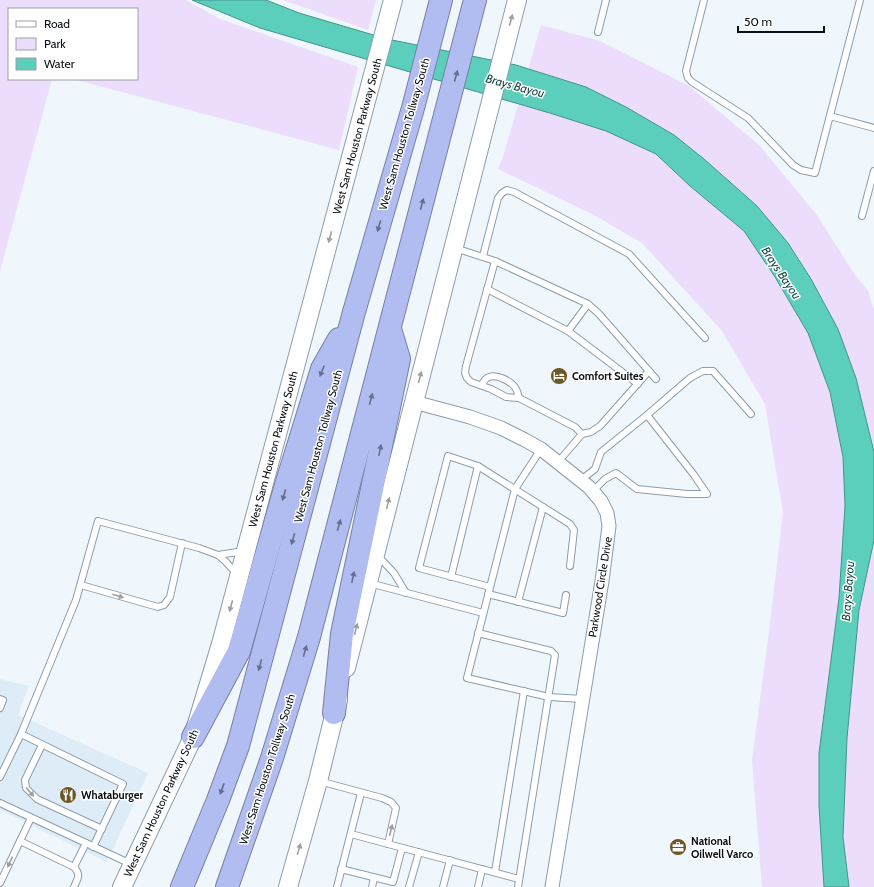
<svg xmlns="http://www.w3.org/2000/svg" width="874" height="887" font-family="Cabin,sans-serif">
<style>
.built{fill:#ddecf7}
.green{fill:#ebddfb}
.water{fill:#5ccebc;stroke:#43958a}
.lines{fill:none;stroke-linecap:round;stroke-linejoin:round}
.service-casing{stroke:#8d9dab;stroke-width:8}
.minor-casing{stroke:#8d9dab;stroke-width:15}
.secondary-casing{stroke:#8d9dab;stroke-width:20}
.motorway-casing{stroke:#7680a3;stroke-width:24}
.service{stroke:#fff;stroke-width:6}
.minor{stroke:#fff;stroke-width:13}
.secondary{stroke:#fff;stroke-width:18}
.motorway{stroke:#b1bdf0;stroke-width:22}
.oneway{fill:#9d9fa1}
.oneway2{fill:#656f8d}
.labels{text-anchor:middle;stroke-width:3;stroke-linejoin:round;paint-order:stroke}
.street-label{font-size:11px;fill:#090f14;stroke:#fff}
.poi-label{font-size:11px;font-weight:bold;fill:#090f14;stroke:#fff;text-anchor:start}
.water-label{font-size:12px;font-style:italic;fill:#174942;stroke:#fff}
</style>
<rect width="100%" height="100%" fill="#eff6fc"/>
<path class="built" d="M0,679l29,7 -11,29 130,58 -41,89 -107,-52z"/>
<g class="green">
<path d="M0,0h186l34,19 138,48 -19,83 -266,-71h64v-70h-128v70h43l-52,192z"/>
<path d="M283,0h93l-8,30z"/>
<path d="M541,25l59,16 89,45 70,59 57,69 39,61 13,16 6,19v577h-112l-10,-127 18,-136 13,-112 -18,-108 -43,-73 -80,-88 -48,-28 -96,-46 5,-12z"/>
</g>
<path class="water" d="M192,0h74l33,13 88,26 129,26 70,22 40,20 48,28 30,24 53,47 31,37 23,36 27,50 18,49 18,74v88l-15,70 -12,128 -4,99 6,50h-25l-5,-81v-53l20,-155 6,-92 -2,-49 -13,-65 -22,-59 -33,-56 -31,-46 -54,-45 -34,-32 -50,-23 -53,-17 -293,-86z"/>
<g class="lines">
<g class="service-casing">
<g id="service">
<path d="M704,0l-18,71 2,7 4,4 56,36 45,47 8,5 14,3 45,-173"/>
<path d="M598,32l8,-32"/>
<path d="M830,116l44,12"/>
<path d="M862,216l12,-45"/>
<path d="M455,248l40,13 93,43 11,10 57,65"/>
<path d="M483,256l15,-58 4,-5 5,-3 7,2 115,62 76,84"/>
<path d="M495,261l-29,105 -1,7 2,5 4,4 20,7 15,8 13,1 56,29 7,7"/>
<path d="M487,289l81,42 70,53"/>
<path d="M568,331l20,-27"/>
<path d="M481,385c2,-2 4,-6 6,-7 7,-5 22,2 27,8 3,3 4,8 5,12"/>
<path d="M647,415l43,-37 13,-7h10l38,43"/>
<path d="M541,449l-26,40 -48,189 82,19 34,2"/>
<path d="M558,462l24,-28 9,-2 9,-6 49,-55"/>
<path d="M581,480l14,-11 6,-17 46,-37 47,60 13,19h-20l-50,-5 -21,-16 -11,6 -12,12"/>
<path d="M218,555l26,-4"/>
<path d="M378,556l16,17 12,20"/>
<path d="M451,577l27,-111"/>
<path d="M369,583l114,30"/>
<path d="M81,585l77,22 6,-2 6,-8 12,-54"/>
<path d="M490,587l-71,-19 29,-112 30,10 92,58 4,6 -4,36"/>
<path d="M488,594l75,19 3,-18"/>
<path d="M518,602l25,-95"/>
<path d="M478,633l73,18 4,4 -37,232"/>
<path d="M0,699l3,1 -3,8"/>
<path d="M21,734l102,50 -30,63"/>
<path d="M42,745l-17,35 1,8 11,11 65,30"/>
<path d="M0,777l21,-43 55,-134 22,-79 101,27 19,7 7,6 12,13"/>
<path d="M319,781l63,17 9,4 5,6 -8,36 -37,-10"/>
<path d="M0,803l131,61"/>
<path d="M31,818l-11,23 54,26c7,8 4,11 0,20"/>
<path d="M388,844l131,35"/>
<path d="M74,867l12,-24"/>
<path d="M341,869l52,13 9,-34"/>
<path d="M495,872l29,-181"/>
<path d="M0,883l20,-42"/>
<path d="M337,887l24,-94"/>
<path d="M372,887l2,-9"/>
<path d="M409,887l10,-35"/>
<path d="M443,887l7,-27"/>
<path d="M478,887l4,-18"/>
</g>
</g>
<g class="minor-casing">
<path id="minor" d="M414,402l56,15 31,11 24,12 16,9 48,38 12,14 6,12 2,13 -7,55 -50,306"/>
</g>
<g class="secondary-casing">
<g id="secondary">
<path d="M346,668l171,-668"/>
<path d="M122,887l71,-150 28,-93 172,-644"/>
<path d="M288,887l30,-106 20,-81"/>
</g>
</g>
<g class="motorway-casing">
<g id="motorway">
<path d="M334,713l8,-79 57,-275 -9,-30"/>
<path d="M193,737l46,-86 47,-166 36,-116 17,-30"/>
<path d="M182,887l36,-87 20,-54 116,-434 59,-204 28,-108"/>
<path d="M227,887l45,-129 37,-121 166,-637"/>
</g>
</g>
<use href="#service" class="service"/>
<use href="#minor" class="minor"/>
<use href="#secondary" class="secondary"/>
<use href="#motorway" class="motorway"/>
</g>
<defs><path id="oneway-solid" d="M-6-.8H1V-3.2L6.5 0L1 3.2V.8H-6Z"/></defs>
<g class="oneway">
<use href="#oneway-solid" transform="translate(511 20) rotate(-75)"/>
<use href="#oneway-solid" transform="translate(330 237) rotate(105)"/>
<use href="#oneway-solid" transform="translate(420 377) rotate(-76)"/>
<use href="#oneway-solid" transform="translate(388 503) rotate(-76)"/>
<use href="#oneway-solid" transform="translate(118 596) rotate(16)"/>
<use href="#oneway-solid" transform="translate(231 606) rotate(105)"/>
<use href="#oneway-solid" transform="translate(356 629) rotate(-76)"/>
<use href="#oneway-solid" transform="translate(30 792) rotate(50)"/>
<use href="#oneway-solid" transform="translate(391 830) rotate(-76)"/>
<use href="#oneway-solid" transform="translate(299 849) rotate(-74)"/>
<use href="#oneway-solid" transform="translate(10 862) rotate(115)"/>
</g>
<g class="oneway2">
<use href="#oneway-solid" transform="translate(456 76) rotate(-75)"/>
<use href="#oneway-solid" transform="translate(422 204) rotate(-75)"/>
<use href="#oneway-solid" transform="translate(379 226) rotate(106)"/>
<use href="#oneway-solid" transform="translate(322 371) rotate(112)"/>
<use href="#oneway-solid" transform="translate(371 399) rotate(-75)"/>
<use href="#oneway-solid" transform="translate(380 450) rotate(-78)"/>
<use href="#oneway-solid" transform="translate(284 495) rotate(106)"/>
<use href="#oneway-solid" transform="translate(339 525) rotate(-75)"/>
<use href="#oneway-solid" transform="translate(293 539) rotate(105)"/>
<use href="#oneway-solid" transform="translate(353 577) rotate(-78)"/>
<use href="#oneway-solid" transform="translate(305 651) rotate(-74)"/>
<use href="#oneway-solid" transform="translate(260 665) rotate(105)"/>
<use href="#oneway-solid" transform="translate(222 789) rotate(110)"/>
</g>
<defs>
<g id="hotel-disc" transform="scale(0.9)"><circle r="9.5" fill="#6c5827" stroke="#fff"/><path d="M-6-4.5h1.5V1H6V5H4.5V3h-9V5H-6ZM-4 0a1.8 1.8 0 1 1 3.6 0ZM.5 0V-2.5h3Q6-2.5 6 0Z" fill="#fff"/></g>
<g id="restaurant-disc" transform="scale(0.9)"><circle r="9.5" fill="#6c5827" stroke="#fff"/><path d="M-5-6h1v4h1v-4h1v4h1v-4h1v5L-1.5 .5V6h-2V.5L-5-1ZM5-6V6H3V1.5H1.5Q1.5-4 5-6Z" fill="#fff"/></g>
<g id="office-disc" transform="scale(0.9)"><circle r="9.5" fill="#6c5827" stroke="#fff"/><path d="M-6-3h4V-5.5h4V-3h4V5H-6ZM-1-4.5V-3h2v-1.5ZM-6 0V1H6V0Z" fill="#fff"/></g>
</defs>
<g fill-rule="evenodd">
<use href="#hotel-disc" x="559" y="376"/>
<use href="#restaurant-disc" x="68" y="795"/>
<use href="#office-disc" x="678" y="847"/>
</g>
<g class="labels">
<g class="street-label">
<text transform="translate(404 134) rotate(-74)" y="4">West Sam Houston Tollway South</text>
<text transform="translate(357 136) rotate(-75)" y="4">West Sam Houston Parkway South</text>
<text transform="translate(318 446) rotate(-75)" y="4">West Sam Houston Tollway South</text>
<text transform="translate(273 449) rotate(-75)" y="4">West Sam Houston Parkway South</text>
<text transform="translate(600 587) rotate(-81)" y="4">Parkwood Circle Drive</text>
<text transform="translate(267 769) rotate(-72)" y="4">West Sam Houston Tollway South</text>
<text transform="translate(161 803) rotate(-65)" y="4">West Sam Houston Parkway South</text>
</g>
<g class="poi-label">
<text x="572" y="380">Comfort Suites</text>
<text x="81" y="799">Whataburger</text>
<text x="691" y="845">National<tspan x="691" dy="13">Oilwell Varco</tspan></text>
</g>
<g class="water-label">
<text transform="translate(515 86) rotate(15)" y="4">Brays Bayou</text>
<text transform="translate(781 273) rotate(56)" y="4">Brays Bayou</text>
<text transform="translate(848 591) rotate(-86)" y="4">Brays Bayou</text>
</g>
</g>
<rect x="8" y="8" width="130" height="72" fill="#ffffff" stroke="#9d9fa1"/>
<rect x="16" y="21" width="20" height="6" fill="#ffffff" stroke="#9d9fa1"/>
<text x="44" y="28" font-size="12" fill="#090f14">Road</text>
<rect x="16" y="38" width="20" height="12" fill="#ebddfb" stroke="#9d9fa1"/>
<text x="44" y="48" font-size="12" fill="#090f14">Park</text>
<rect x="16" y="58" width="20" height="12" fill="#5ccebc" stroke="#9d9fa1"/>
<text x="44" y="68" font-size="12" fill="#090f14">Water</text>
<path d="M738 26v6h86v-6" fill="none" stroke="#090f14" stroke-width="2"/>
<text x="744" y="26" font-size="12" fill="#090f14" stroke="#ffffff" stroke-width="3" paint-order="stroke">50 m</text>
</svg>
